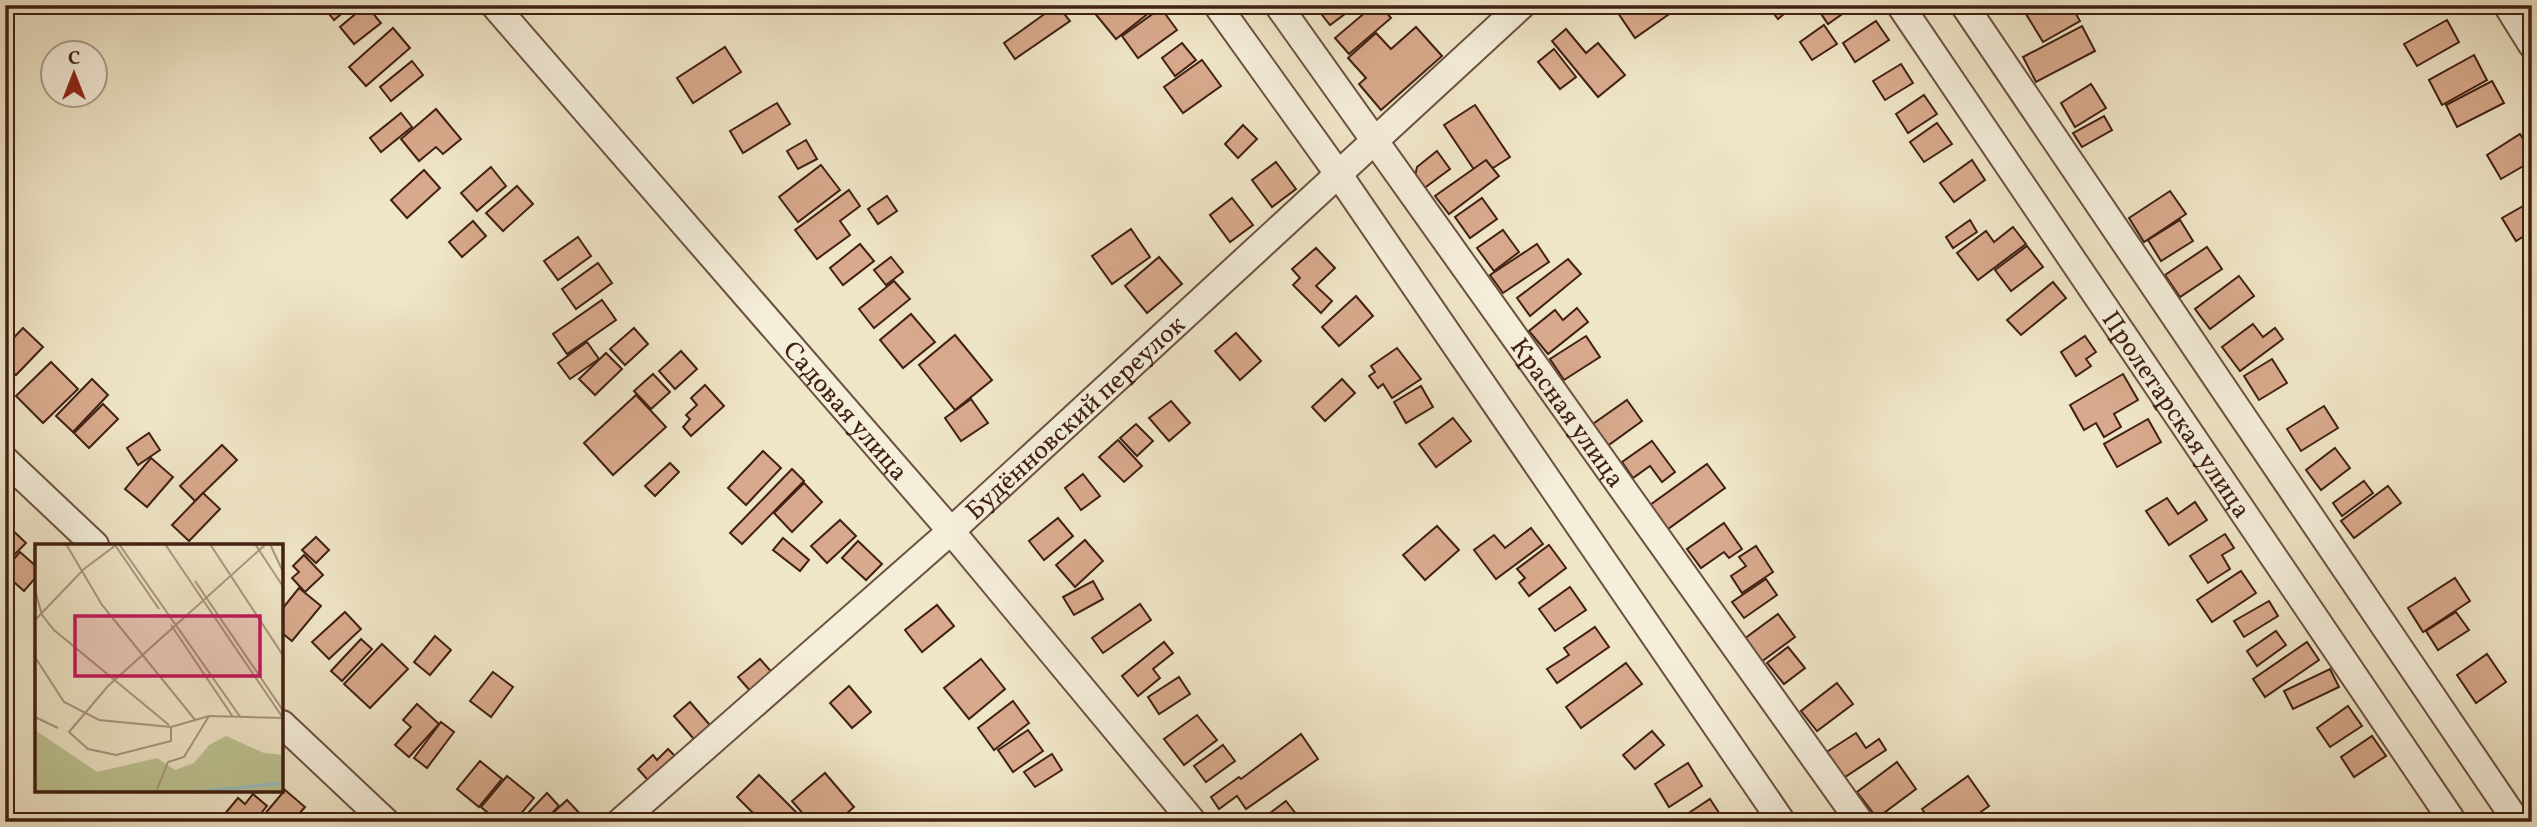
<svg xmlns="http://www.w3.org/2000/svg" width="2537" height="827" font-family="Vollkorn,serif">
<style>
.building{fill:#d8a98c;stroke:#412013;stroke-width:2}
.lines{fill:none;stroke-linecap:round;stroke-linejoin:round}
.street-casing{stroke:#6c5140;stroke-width:30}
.street{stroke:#f5eedb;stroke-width:26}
.labels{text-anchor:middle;stroke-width:5;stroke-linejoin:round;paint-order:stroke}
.street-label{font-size:26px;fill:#412013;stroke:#f5eedb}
.inset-river{fill:none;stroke:#9bbdbc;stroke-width:3.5}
.inset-road{fill:none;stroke:#a9967f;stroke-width:2}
.view{fill:#c2185b;fill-opacity:0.15;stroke:#c2185b;stroke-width:3.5}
.inset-edge{fill:none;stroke:#412013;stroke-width:3.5}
</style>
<rect width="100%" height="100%" fill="#efe5c7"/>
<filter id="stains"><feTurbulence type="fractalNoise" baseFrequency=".00286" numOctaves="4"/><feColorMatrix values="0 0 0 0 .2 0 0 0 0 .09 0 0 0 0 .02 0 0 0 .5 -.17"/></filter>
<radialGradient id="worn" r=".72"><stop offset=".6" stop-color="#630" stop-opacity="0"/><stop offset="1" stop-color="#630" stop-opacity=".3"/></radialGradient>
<g class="building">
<path d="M322,5h30l-18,15z"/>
<path d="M366,5l15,18 -27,21 -14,-17z"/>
<path d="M1057,5l13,16 -55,38 -11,-16z"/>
<path d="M1088,5h57l5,7 -34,27z"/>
<path d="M1327,5h30l-27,20 -11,-14z"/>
<path d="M1374,5h6l11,13 -42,36 -14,-16z"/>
<path d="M1616,5h66l-47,33 -21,-31z"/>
<path d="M1767,5h28l-17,14z"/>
<path d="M1815,5h40l-27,19z"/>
<path d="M2041,5h30l9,16 -37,21 -17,-28z"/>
<path d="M1161,8l16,22 -39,28 -16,-22z"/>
<path d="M2447,20l12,22 -42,24 -13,-22z"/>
<path d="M1876,21l13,19 -34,22 -12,-19z"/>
<path d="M1824,25l13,19 -25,16 -12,-18z"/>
<path d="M2082,26l13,25 -59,31 -13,-25z"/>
<path d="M1416,27l26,29 -61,54 -22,-26 7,-6 -18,-20 28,-25 15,16z"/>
<path d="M393,28l17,20 -44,38 -17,-19z"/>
<path d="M1566,29l20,24 12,-10 27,32 -27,22 -46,-56z"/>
<path d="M1182,43l14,17 -21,16 -13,-18z"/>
<path d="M725,47l16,25 -48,31 -16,-25z"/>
<path d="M1554,49l22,28 -16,12 -22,-27z"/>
<path d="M2474,55l13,25 -45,25 -13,-25z"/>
<path d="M1202,60l19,26 -38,27 -19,-26z"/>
<path d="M412,61l11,14 -32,26 -11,-14z"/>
<path d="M1901,64l12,19 -28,17 -12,-19z"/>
<path d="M2492,81l12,22 -47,24 -11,-22z"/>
<path d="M2091,84l15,24 -31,19 -14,-24z"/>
<path d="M1924,95l13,19 -29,19 -12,-19z"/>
<path d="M777,103l13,21 -47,29 -13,-22z"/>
<path d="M1475,105l35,52 -31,20 -35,-52z"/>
<path d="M436,109l25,30 -18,15 -7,-7 -17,14 -18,-22z"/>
<path d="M401,113l11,14 -31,25 -11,-14z"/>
<path d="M2104,116l8,14 -30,17 -9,-14z"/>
<path d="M1937,123l15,21 -28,18 -14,-20z"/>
<path d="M1243,125l14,14 -19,19 -13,-14z"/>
<path d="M2520,134l12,19v8l-31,18 -14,-24z"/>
<path d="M806,140l11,19 -19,10 -11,-18z"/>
<path d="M1437,151l13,18 -27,20 -8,-13 2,-9z"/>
<path d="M1486,160l13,16 -50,38 -14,-18z"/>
<path d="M1972,160l13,20 -31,22 -14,-19z"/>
<path d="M1276,162l20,27 -24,18 -20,-27z"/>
<path d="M821,165l19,25 -42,32 -19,-25z"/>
<path d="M491,167l15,19 -29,25 -16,-18z"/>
<path d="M424,170l16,18 -33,30 -16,-18z"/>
<path d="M517,186l16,18 -30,27 -17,-18z"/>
<path d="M849,190l11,16 -20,15 10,14 -33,24 -22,-29z"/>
<path d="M2170,191l16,23 -42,28 -15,-24z"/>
<path d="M887,196l10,15 -19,13 -10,-15z"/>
<path d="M1232,198l21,27 -23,17 -20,-27z"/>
<path d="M1482,198l15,21 -27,19 -15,-21z"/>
<path d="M2532,201v30l-16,10 -14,-23z"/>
<path d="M1970,220l7,12 -24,16 -7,-11z"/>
<path d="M2180,220l13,21 -32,20 -13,-21z"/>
<path d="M473,221l13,15 -24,21 -13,-15z"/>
<path d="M2013,227l13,17 -48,36 -21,-27 29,-22 8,11z"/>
<path d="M1131,229l19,28 -38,27 -20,-28z"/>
<path d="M1503,230l16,22 -25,19 -17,-23z"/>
<path d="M578,237l13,19 -33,24 -14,-19z"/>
<path d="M860,244l14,17 -31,24 -13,-17z"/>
<path d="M1537,244l12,18 -46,31 -13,-18z"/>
<path d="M2027,246l16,21 -32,24 -16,-21z"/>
<path d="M2207,247l15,22 -42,28 -15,-22z"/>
<path d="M1316,248l19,20 -19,18 16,15 -11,12 -28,-28 7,-7 -8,-9z"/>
<path d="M891,257l12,15 -17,13 -12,-15z"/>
<path d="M1159,257l23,27 -35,29 -22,-27z"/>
<path d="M1568,259l13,15 -51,42 -13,-18z"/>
<path d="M598,263l14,20 -36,26 -14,-20z"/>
<path d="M2239,276l15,20 -44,33 -15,-20z"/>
<path d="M894,281l16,18 -36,29 -15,-19z"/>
<path d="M2053,282l13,16 -45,37 -14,-15z"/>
<path d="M1356,296l17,20 -34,30 -17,-19z"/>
<path d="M602,300l14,20 -49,34 -14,-20z"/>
<path d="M1577,308l11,14 -40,32 -19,-23 26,-21 8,10z"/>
<path d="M911,314l24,28 -32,26 -23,-28z"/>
<path d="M2253,324l10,13 12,-9 8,11 -43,32 -18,-24z"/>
<path d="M23,328l20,19 -27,28 -11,-10v-18z"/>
<path d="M634,328l14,16 -23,21 -15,-16z"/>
<path d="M1236,333l25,28 -21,19 -25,-29z"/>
<path d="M955,335l37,45 -37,30 -36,-45z"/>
<path d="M1586,336l14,21 -36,23 -14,-21z"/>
<path d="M2085,336l11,16 -10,7 5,7 -15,10 -15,-24z"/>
<path d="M587,342l12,17 -29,20 -12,-16z"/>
<path d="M1397,348l24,31 -29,19 -9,-14 -5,4 -9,-12 6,-4 -4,-6z"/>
<path d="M681,351l16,18 -22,20 -16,-18z"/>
<path d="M606,353l16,16 -27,26 -16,-16z"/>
<path d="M2272,359l15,24 -28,17 -15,-24z"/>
<path d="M51,362l27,27 -35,34 -27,-27z"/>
<path d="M653,374l17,18 -19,17 -17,-18z"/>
<path d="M2123,374l15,26 -24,14 7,13 -17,10 -8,-14 -12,7 -14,-25z"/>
<path d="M92,379l16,16 -35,37 -17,-16z"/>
<path d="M1342,379l13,14 -30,28 -13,-14z"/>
<path d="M705,385l19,21 -33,30 -8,-9 7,-8 -4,-4 11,-10 -6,-7z"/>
<path d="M1421,386l12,21 -27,16 -12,-21z"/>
<path d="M636,395l30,32 -53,48 -29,-32z"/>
<path d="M971,399l17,24 -27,18 -16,-23z"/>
<path d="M1627,400l15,21 -36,26 -16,-21z"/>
<path d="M1171,401l19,22 -21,18 -20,-23z"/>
<path d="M103,404l15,15 -29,29 -15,-15z"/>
<path d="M2324,406l14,22 -37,23 -14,-22z"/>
<path d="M1453,418l18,23 -35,26 -17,-23z"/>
<path d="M2148,419l13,23 -44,25 -13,-23z"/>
<path d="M1136,424l17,17 -16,15 -17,-18z"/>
<path d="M149,433l11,17 -22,15 -11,-17z"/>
<path d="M1118,440l24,26 -18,16 -25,-25z"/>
<path d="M1652,441l23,31 -13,10 -12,-16 -17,12 -11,-16z"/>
<path d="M222,445l15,15 -42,41 -15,-15z"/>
<path d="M2335,448l15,20 -29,22 -15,-20z"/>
<path d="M763,451l18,17 -35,37 -18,-17z"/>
<path d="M151,458l22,19 -26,30 -22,-18z"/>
<path d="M670,463l9,9 -24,24 -10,-10z"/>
<path d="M1707,464l18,24 -57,41 -18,-24z"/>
<path d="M792,469l12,12 -62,63 -12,-11z"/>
<path d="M1083,474l17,22 -19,14 -16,-22z"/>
<path d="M2364,481l9,12 -31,23 -9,-13z"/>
<path d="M804,483l18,19 -30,30 -18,-19z"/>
<path d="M2388,486l13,17 -47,35 -13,-17z"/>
<path d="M203,493l17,16 -31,32 -17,-16z"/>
<path d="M2167,498l11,16 17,-12 12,18 -38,25 -23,-34z"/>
<path d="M1058,518l15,18 -29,24 -15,-19z"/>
<path d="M840,520l16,16 -29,27 -16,-17z"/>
<path d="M5,523l21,20 -21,21z"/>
<path d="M1724,523l18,26 -13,9 -5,-6 -23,16 -14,-19z"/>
<path d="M1437,526l22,24 -34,30 -22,-25z"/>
<path d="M1531,528l12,16 -47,35 -22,-29 20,-15 11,13z"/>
<path d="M2225,534l9,14 -12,7 8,14 -22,14 -18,-27z"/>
<path d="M316,537l13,13 -13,13 -14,-13z"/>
<path d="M783,538l26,22 -9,11 -27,-21z"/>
<path d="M1085,540l18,21 -28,26 -19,-22z"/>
<path d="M858,541l24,23 -16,16 -24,-22z"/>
<path d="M1549,545l17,23 -37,28 -10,-13 6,-5 -8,-9z"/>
<path d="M1756,546l17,26 -31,21 -11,-17 15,-10 -7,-9z"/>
<path d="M20,552l17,15v9l-13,15 -19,-17v-5z"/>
<path d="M304,555l19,20 -18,17 -13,-14 7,-6 -6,-6z"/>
<path d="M2241,571l15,22 -44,29 -15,-22z"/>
<path d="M2455,578l15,23 -47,31 -15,-24z"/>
<path d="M1766,579l11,16 -33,23 -12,-16z"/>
<path d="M1093,581l10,18 -29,16 -11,-18z"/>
<path d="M1570,587l16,23 -31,21 -16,-22z"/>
<path d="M299,588l22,18 -29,35 -10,-8v-24z"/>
<path d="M2269,601l9,15 -34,21 -10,-16z"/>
<path d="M1140,604l11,16 -48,33 -11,-15z"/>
<path d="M937,605l17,21 -32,26 -17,-22z"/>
<path d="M345,612l16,17 -32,30 -17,-17z"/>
<path d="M2456,612l13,18 -31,20 -12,-19z"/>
<path d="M1778,614l17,23 -34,25 -17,-23z"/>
<path d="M1595,627l14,20 -52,36 -10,-14 22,-14 -5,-7z"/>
<path d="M2276,631l10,14 -29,21 -10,-15z"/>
<path d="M435,636l16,14 -21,25 -16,-13z"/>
<path d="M361,639l11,10 -30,32 -11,-10z"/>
<path d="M1164,642l9,11 -20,16 7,9 -22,18 -16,-20z"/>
<path d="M2307,642l12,18 -54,37 -12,-18z"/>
<path d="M382,644l26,25 -38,39 -26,-24z"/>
<path d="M1788,647l17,21 -21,16 -17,-21z"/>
<path d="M2487,654l19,28 -30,21 -19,-28z"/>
<path d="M760,659l15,17 -22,18 -15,-17z"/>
<path d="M981,659l24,30 -36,30 -25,-31z"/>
<path d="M1626,663l16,21 -61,44 -15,-21z"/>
<path d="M2330,669l9,18 -46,22 -9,-18z"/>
<path d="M493,672l20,15 -22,30 -21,-16z"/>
<path d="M1179,677l11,17 -31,20 -11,-17z"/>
<path d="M1837,683l16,21 -36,27 -16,-20z"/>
<path d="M849,686l22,26 -19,16 -22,-25z"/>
<path d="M1013,701l16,22 -35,27 -16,-22z"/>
<path d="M690,702l25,29 -16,14 -25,-29z"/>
<path d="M417,704l22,20 -30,33 -14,-12 16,-18 -8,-7z"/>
<path d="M2348,706l14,20 -32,21 -13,-19z"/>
<path d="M1197,715l20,25 -33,25 -20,-26z"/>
<path d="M441,722l13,10 -27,36 -13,-10z"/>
<path d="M1028,730l15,21 -30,21 -15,-22z"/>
<path d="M1652,731l12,14 -29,24 -12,-14z"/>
<path d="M1856,733l10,15 13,-9 7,11 -44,29 -17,-26z"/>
<path d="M1301,734l17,25 -72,50 -9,-13 -18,13 -8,-12 28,-20 2,2z"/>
<path d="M2372,736l14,20 -32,21 -13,-20z"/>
<path d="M1223,745l12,16 -29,21 -12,-16z"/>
<path d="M668,749l13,13 -27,25 -16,-18 15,-14 4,5z"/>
<path d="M1052,754l10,16 -27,17 -11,-15z"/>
<path d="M480,761l22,18 -23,28 -22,-18z"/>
<path d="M1897,762l19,27 -39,29 -20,-26z"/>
<path d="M1688,763l14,23 -33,21 -14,-23z"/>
<path d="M825,773l29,34 -17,15h-27l-18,-21z"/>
<path d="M759,775l38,38 -9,9h-26l-25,-25z"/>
<path d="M507,776l27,22 -20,24h-15l-18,-15z"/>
<path d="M1968,776l21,30 -22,16h-36l-9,-13z"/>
<path d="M285,790l20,17 -13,15h-34z"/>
<path d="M547,793l12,13 -16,16h-9l-8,-7z"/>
<path d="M253,794l14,12 -13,16h-36l20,-24 7,6z"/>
<path d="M1710,799l15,23h-42l-2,-4z"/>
<path d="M567,800l17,18 -5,4h-36z"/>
<path d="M1286,801l14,18 -4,3h-38z"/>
</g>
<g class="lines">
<g class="street-casing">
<g id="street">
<path id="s1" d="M494,5l457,526 242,291"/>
<path d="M1217,5l122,170 443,647"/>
<path id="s2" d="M1278,5l582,817"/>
<path id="s3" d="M1900,5l553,817"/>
<path d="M1964,5l553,817"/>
<path d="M2507,5l25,40"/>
<path d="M5,460l90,85"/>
<path d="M282,724l104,98"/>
<path id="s4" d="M620,822l331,-291 571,-526"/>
</g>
</g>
<use href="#street" class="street"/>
</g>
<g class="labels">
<g class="street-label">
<text dy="9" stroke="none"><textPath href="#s1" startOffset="537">Садовая улица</textPath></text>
<text dy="9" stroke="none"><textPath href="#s2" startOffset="500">Красная улица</textPath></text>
<text dy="9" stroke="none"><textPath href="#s3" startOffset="494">Пролетарская улица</textPath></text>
<text dy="9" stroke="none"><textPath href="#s4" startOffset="609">Будённовский переулок</textPath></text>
</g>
</g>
<g transform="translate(35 544)">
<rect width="248" height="248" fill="#efe5c7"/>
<path d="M0,186l62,42 60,-14 18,12 19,-7 15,-18 17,-9 38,17 19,2v37h-248z" fill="#bdc393"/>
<path class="inset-river" d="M162,248l87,-9"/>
<path class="inset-road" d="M31,0l36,61 94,116M84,0l122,174M130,0l118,174M175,0l74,113M220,0l29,44M235,0l14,30M80,1l44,64M160,37l89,131M0,46l7,25 12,15 115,95M0,76l49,-51 32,-24M136,81l62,92M0,113l29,45 35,18 72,7 38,-11 75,2M0,173l23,11M136,183v14l-55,14 -28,-6 -19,-17 39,-46 158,-142M121,248l12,-30 16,-5 25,-41"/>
<path class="view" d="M40,72h185v60h-185z"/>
<rect width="248" height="248" class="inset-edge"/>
</g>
<rect width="2537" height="827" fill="none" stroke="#efe5c7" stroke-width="28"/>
<rect x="7" y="7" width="2523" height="813" fill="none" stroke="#412013" stroke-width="3.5"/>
<rect x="14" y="14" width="2509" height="799" fill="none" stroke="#412013" stroke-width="2"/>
<g transform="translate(74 74)"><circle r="33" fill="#f5eedb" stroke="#ad9c8b" stroke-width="2"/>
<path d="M0-5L12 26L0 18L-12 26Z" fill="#8f2418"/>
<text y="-10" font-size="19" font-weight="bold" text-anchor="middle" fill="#412013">С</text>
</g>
<rect width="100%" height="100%" filter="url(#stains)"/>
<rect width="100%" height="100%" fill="url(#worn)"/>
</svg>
